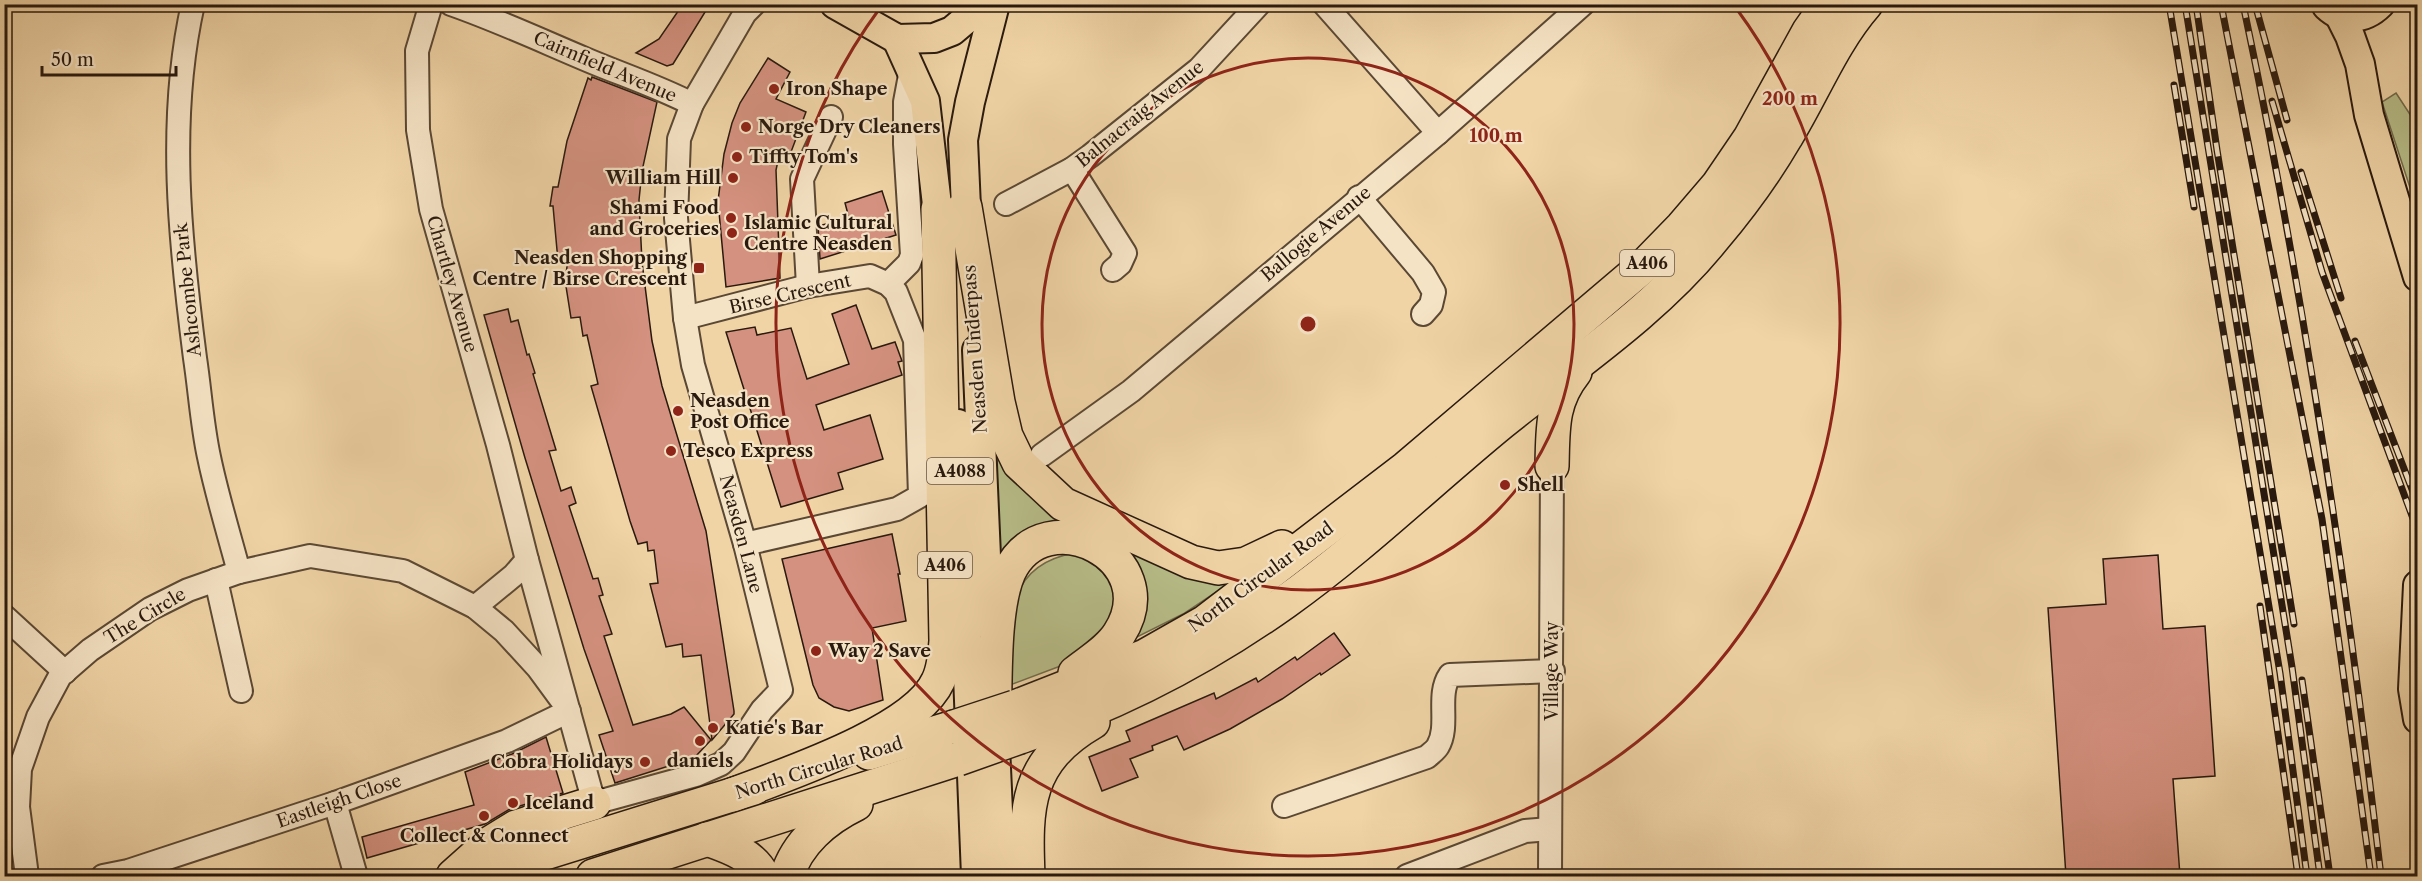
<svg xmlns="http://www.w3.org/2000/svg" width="2422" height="881" font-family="'Libre Caslon Text',serif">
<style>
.green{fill:#b7bd88;stroke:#706b4b;stroke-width:1.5}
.building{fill:#d4917f;stroke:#29190e;stroke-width:1.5}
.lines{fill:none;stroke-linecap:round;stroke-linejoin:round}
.minor-casing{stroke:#5b4834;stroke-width:26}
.major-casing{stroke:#29190e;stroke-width:32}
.highway-casing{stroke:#29190e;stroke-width:36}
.minor{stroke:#f5e3c5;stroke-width:22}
.major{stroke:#f0d4a6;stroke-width:28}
.highway{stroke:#f0d4a6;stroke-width:33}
.rail-casing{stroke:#29190e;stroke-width:7}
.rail{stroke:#f5e3c5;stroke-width:4.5;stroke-dasharray:14;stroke-linecap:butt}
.highway-bridge-casing{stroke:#29190e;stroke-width:36;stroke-linecap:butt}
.highway-bridge{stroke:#f0d4a6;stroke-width:33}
.ring{fill:none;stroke:#8f2418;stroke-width:3}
.poi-dot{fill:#8f2418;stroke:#f5e3c5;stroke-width:2}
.labels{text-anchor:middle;stroke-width:4.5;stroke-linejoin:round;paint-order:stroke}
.shield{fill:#f5e3c5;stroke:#665645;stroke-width:1.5}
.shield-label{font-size:16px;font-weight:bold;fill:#29190e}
.street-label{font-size:18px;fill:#29190e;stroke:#f5e3c5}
.poi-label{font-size:18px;font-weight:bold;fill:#29190e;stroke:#f5e3c5;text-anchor:start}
.centre{fill:#8f2418;stroke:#f5e3c5;stroke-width:3}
.ring-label{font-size:18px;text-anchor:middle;font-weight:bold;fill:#8f2418;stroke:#f5e3c5;stroke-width:4.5;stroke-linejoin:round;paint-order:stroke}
</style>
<rect width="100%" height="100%" fill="#f0d4a6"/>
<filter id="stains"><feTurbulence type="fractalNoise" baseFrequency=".00333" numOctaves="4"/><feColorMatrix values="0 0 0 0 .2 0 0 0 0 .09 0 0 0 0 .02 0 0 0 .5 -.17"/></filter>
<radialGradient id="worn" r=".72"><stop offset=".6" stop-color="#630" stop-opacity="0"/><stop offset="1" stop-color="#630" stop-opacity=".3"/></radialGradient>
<g class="green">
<path d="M2396,93l21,32v84l-35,-107z"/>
<path d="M994,448l10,12 236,116 -57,38 -52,26 -30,-105 -101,35z"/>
<path d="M1075,553l29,11 16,47 -49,51 -61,23c-1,-58 -8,-120 65,-132z"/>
</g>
<g class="building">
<path d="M683,4h27l-37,60 -6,2 -31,-13 23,-14z"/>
<path d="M768,58l22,14 -14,27 30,13 -15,40 -10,-5 -5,23 4,108 -54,9 -8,-86 6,-47 8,-31 8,-20z"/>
<path d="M592,77l65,25 -15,69 -3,29 3,62 10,79 10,45 44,145 28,180v3l-22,26 -11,-85 -18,2 -1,-13 -16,3 -16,-63 8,-1 -4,-33 -6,1 -1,-9 -9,2 -8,-23 -39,-135 7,-2 -11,-49 -4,1 -3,-19 -9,1 -6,-38 3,-20 -10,1 -5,-55h-3l3,-19h5l9,-46 21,-63 3,2z"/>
<path d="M882,191l14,44 -76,24 -2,-33 31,-8 -4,-15z"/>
<path d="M856,305l16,44 23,-7 7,19 -4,1 4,13 -86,30 8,25 46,-15 13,44 -45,14 5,16 -62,18 -55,-175 29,-5 2,8 34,-7 16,51 42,-15 -17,-50z"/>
<path d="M508,309l3,13 7,-2 9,35 2,-1 6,19 -2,1 23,76 -7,1 12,40 10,-4 5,16 -7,3 24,73 5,-1 5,17 -4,1 13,38 -8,2 29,89 38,-11 13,-7 27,33 -17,18 -79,25 -16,-48 14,-4 -29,-82 -59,-191 -41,-143z"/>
<path d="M892,534l8,40h-2l8,47 -34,7 11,72 -34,11 -15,-4 -15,-9 -6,-13 -31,-126z"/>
<path d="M2158,555l5,74 42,-3 10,150 -42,3 7,97h-114l-18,-268 58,-4 -3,-45z"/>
<path d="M1334,633l16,22 -29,20 -1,-2 -38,26 -52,30 -46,21 -7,-14 -25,10 1,4 -23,9 8,18 -36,14 -13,-34 41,-16 -4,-10 88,-38 2,6 40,-21 2,4 37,-25 2,3z"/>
<path d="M546,737l17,56 -53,16 -25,15 -118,34 -5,-21 112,-32 -9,-33 47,-18z"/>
</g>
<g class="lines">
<g class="minor-casing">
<g id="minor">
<path d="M193,4c-26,115 -13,238 2,354 5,33 7,67 14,99 8,39 20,77 30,115"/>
<path d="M431,4l-14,47 1,79 13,79 67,236 29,115 67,243 102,-28 25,-11 13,-12 28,-42 19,-20 -36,-146 -52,-179 -8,-47 -9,-100 3,-79 13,-35 53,-91 9,-9"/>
<path d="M451,4c46,16 89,36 134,55 35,15 72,27 107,45"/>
<path d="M1324,4l114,129"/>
<path d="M1072,169l53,84 -5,11 -7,6"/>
<path d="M1359,197l64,76 11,19 -3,13 -8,9"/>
<path d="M1006,204l66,-35 18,-13 109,-87 60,-65"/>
<path d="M888,284l21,-21 3,-8 -7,-111v-42l6,-32"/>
<path d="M808,286l-6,-107 29,-62"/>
<path d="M685,318l123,-32 62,-10 18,8 8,8 19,48 5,156 -23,13 -152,35"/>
<path d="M1042,455l89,-64 307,-258 145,-129"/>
<path d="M216,580l25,111"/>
<path d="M475,607l39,-32 13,-15"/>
<path d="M4,616l61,56"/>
<path d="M335,803l21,73"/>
<path d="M1284,806l143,-49c3,-3 9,-7 11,-11 12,-21 -2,-51 12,-71l103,-4"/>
<path d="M27,876l-9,-69 2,-38 18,-52 22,-41 30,-26 60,-41 38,-19 51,-18 71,-16 93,15 72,36 29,24 34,37 22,30"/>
<path d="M103,876l25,-5 207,-68 172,-62 62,-30"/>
<path d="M1407,876l118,-45 25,-2"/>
<path d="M1550,876l2,-410"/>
</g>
</g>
<g class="major-casing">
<g id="major">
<path d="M835,4l62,35 37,-1 18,-7 32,-27"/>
<path d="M2327,6c16,15 37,14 53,-2"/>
<path d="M2339,14l11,22 10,28 9,51 49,162"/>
<path d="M897,39l28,62 15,130"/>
<path d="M967,230l-4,-90 7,-38 25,-98"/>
<path d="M977,350l12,275"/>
<path d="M958,424l18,452"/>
<path d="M2418,585l-5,104 5,30"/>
<path d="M994,725l7,151"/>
</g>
</g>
<g class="highway-casing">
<g id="highway">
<path d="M965,207l33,195 8,34 13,27 44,41 128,58 27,6 28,-4 36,-17"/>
<path d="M1552,466c1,-37 -1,-64 23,-94"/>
<path d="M1015,707l130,-51 60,-34 201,-154 240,-204 36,-37 36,-42 32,-47 59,-107 19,-27"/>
<path d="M994,731c2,-43 -2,-121 15,-159 36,-76 159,-14 110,62 -10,16 -29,27 -44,39"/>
<path d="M1020,737c96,-32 182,-76 265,-135 76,-54 144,-120 216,-179 72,-58 153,-111 212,-184 27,-32 52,-66 73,-102 27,-44 46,-94 80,-133"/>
<path d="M869,753l85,-26"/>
<path d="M732,795c52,-20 183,-63 206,-114 6,-12 7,-27 8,-40l-8,-432"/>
<path d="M707,839c22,8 45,15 56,37"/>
<path d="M453,876l37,-33 26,-16 78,-24"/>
<path d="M471,876l283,-88"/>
<path d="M593,876l365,-117"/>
<path d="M787,876c10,-33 38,-57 69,-72"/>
<path d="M1028,876c-3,-70 -2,-115 65,-154"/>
</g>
</g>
<use href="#minor" class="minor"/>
<use href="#major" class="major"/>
<use href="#highway" class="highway"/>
<g class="rail-casing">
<g id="rail">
<path d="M2169,4l111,669 27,203"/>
<path d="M2185,4l107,663 28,209"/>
<path d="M2196,4l21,146 77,474"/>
<path d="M2221,4l101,515 49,357"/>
<path d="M2243,4c61,288 104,580 138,872"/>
<path d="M2255,4l32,116"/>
<path d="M2174,85l20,122"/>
<path d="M2272,101l50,171 96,260"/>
<path d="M2301,172l40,126"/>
<path d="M2355,341l63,164"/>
<path d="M2260,606l38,270"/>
<path d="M2302,680l28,196"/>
</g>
</g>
<use href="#rail" class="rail"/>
<g class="highway-bridge-casing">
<g id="highway-bridge">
<path d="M954,727l61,-20"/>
<path d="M958,759l62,-22"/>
</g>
</g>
<use href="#highway-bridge" class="highway-bridge"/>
</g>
<g class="ring">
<circle cx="1308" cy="324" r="266"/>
<path d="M1736 8A532 532 0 1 1 880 8"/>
</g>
<g class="poi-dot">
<circle cx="774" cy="89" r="6"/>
<circle cx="746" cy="127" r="6"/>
<circle cx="737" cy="157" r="6"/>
<circle cx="733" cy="178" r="6"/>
<circle cx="731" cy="218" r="6"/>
<circle cx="732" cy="233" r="6"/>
<rect x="693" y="262" width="12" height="12" rx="3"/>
<circle cx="678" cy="411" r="6"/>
<circle cx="671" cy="451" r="6"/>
<circle cx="1505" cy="485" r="6"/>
<circle cx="816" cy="651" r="6"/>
<circle cx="713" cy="728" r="6"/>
<circle cx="700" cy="741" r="6"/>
<circle cx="645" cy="762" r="6"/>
<circle cx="513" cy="803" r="6"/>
<circle cx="484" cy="816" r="6"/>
</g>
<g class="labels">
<g class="shield">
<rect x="1620" y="250" width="54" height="26" rx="4.5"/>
<rect x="927" y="458" width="66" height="26" rx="4.5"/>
<rect x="918" y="552" width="54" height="26" rx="4.5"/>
</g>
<g class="shield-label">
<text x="1647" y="269">A406</text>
<text x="960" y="477">A4088</text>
<text x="945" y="571">A406</text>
</g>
<g class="street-label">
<text transform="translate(605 67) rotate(23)" y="6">Cairnfield Avenue</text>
<text transform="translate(1140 114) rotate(-39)" y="6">Balnacraig Avenue</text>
<text transform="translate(1316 234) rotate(-40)" y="6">Ballogie Avenue</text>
<text transform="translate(452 284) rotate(74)" y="6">Chartley Avenue</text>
<text transform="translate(188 290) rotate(-96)" y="6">Ashcombe Park</text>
<text transform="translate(790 294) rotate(-13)" y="6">Birse Crescent</text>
<text transform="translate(975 349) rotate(-94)" y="6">Neasden Underpass</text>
<text transform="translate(741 534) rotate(75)" y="6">Neasden Lane</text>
<text transform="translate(1261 577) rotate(-36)" y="6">North Circular Road</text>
<text transform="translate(145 616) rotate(-31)" y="6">The Circle</text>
<text transform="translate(1552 671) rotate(-90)" y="6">Village Way</text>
<text transform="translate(819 768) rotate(-17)" y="6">North Circular Road</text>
<text transform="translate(339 801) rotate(-19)" y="6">Eastleigh Close</text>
</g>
<g class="poi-label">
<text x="786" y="95">Iron Shape</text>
<text x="758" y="133">Norge Dry Cleaners</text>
<text x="749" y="163">Tiffty Tom's</text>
<text x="721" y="184" text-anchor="end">William Hill</text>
<text x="719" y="214" text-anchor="end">Shami Food<tspan x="719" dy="21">and Groceries</tspan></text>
<text x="744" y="229">Islamic Cultural<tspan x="744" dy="21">Centre Neasden</tspan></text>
<text x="687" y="264" text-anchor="end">Neasden Shopping<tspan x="687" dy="21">Centre / Birse Crescent</tspan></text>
<text x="690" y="407">Neasden<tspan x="690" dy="21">Post Office</tspan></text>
<text x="683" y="457">Tesco Express</text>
<text x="1517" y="491">Shell</text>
<text x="828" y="657">Way 2 Save</text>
<text x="725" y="734">Katie's Bar</text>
<text x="700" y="767" text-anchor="middle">daniels</text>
<text x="633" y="768" text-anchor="end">Cobra Holidays</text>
<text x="525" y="809">Iceland</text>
<text x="484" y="842" text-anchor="middle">Collect &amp; Connect</text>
</g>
</g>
<circle cx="1308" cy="324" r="9" class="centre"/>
<g class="ring-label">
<text x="1790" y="105">200 m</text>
<text x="1496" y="142">100 m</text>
</g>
<rect width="2422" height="881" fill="none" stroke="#f0d4a6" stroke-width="24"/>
<rect x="6" y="6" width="2410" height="869" fill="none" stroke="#29190e" stroke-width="3"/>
<rect x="12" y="12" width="2398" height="857" fill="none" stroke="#29190e" stroke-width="1.5"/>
<path d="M42 66v9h134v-9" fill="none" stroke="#29190e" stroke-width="3"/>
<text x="51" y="66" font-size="18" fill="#29190e" stroke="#f5e3c5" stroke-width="4.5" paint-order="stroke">50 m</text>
<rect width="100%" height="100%" filter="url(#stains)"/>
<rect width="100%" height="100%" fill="url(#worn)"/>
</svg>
